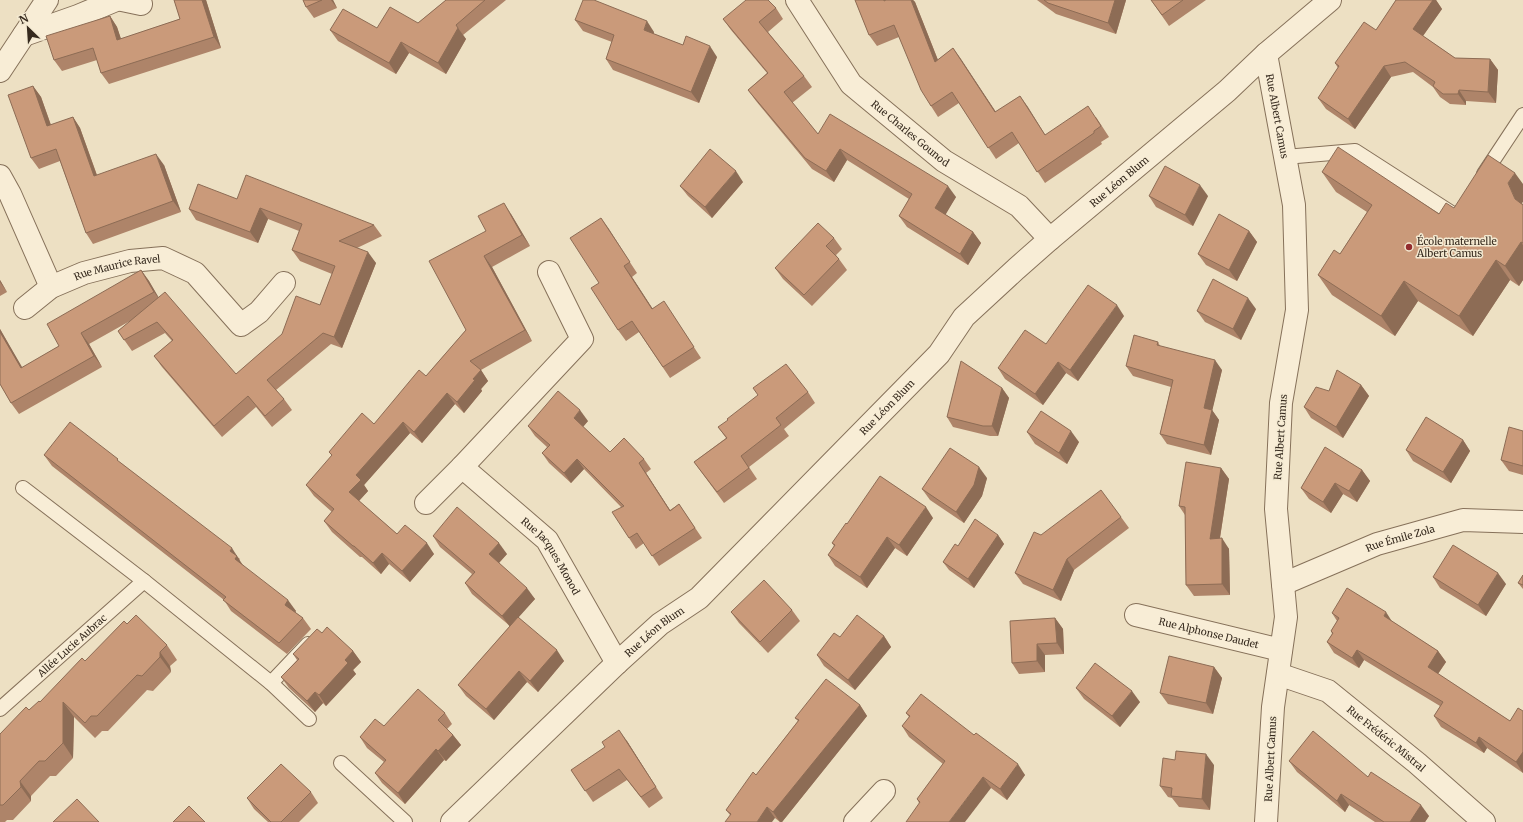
<svg xmlns="http://www.w3.org/2000/svg" width="1523" height="822" font-family="Merriweather,serif">
<style>
.lines{fill:none;stroke-linecap:round;stroke-linejoin:round}
.lane-casing{stroke:#86715a;stroke-width:16}
.street-casing{stroke:#86715a;stroke-width:24}
.lane{stroke:#f8edd6;stroke-width:14}
.street{stroke:#f8edd6;stroke-width:22}
.wall{fill:#ae8469}
.shaded-wall{fill:#8d6c55}
.building{fill:#ca9a7a;stroke:#8d6c55}
.poi-dot{fill:#932c2e;stroke:#f4ead2;stroke-width:1.5}
.labels{text-anchor:middle;stroke-width:3;stroke-linejoin:round;paint-order:stroke}
.street-label{font-size:10px;fill:#362a1e;stroke:#f4ead2}
.poi-label{font-size:10px;fill:#362a1e;stroke:#f4ead2;text-anchor:start}
</style>
<rect width="100%" height="100%" fill="#ede0c3"/>
<g class="lines">
<g class="lane-casing">
<g id="lane">
<path d="M1285,157l70,-6 101,65 2,-3"/>
<path d="M1484,174l39,-59"/>
<path d="M23,488l121,93 127,102 38,36"/>
<path d="M271,683l37,-39"/>
<path id="s1" d="M0,709l144,-128"/>
<path d="M341,763l64,59"/>
</g>
</g>
<g class="street-casing">
<g id="street">
<path d="M122,0l19,4"/>
<path id="s2" d="M797,0l54,84 93,77 75,45 31,33"/>
<path d="M24,35l54,-19 38,-16"/>
<path id="s3" d="M1266,54l28,151 3,105 -16,93 -5,106 10,108 -13,90 -7,115"/>
<path d="M0,71l47,-71"/>
<path d="M0,176l10,18 41,93"/>
<path id="s4" d="M25,308l26,-21 33,-14 46,-12 33,-3 32,15 46,52 18,-13 25,-29"/>
<path id="s5" d="M462,467l85,73 70,123"/>
<path d="M426,503l36,-36 120,-128 -33,-67"/>
<path id="s6" d="M1283,584l94,-40 86,-24 60,2"/>
<path id="s7" d="M1136,615l145,35"/>
<path id="s8" d="M1278,674l50,17 89,72 67,59"/>
<path id="s9" d="M452,822l165,-159 43,-39 39,-26 240,-244 25,-37 52,-48 34,-30 177,-148 39,-37 64,-54"/>
<path d="M855,822l29,-31"/>
</g>
</g>
<use href="#lane" class="lane"/>
<use href="#street" class="street"/>
</g>
<g class="wall">
<path d="M174,0h32l15,48 -112,36 -8,-11 -4,-13 -35,11 -8,-11 56,-44 7,11 4,12 59,-20z"/>
<path d="M303,0h30l4,8 -23,10 -8,-11z"/>
<path d="M446,0h60l-43,35 3,4 -20,35 -37,-21 -13,21 -58,-33 -8,-11 47,-2 41,-5z"/>
<path d="M855,0h58l2,2 23,58 15,-12 43,64 24,-16 25,39 51,-18 13,20 -8,5 1,2 -57,39 -26,-40 -23,16 -37,-56 -21,14 -7,-11 -32,-69 -22,9 -8,-11z"/>
<path d="M1037,0h89l-10,34 -60,-20z"/>
<path d="M1151,0h55l-37,26z"/>
<path d="M1396,0h40l6,9 -19,27 32,22 35,1 8,11 -2,33 -30,-2v4l-16,-1 -10,-7 -7,-10 -20,-15 -22,5 -36,52 -29,-20 -8,-11 20,-30 -3,-5 41,-33z"/>
<path d="M776,8l7,11 -15,13 36,44 8,11 -20,16 26,31 138,63 -11,17 28,18 8,11 -13,22 -61,-38 -8,-11 10,-17 -62,-39 -13,22 -22,-13 -56,-68 -8,-11 19,-17 -36,-43 -8,-11z"/>
<path d="M575,20l79,12v2l29,11 34,12 -18,46 -86,-33 -7,-11 6,-17 -29,-11z"/>
<path d="M33,86l8,11 10,28 22,-8 7,11 17,47 67,-10 17,47 -88,32 -7,-11 -26,-72 -21,8 -8,-11z"/>
<path d="M1322,172l117,42 15,-6 68,-5 1,2v75l-4,6 -9,-6 -37,56 -55,-35 -23,35 -63,-41 -14,-20 22,-21 27,-42 -31,-20z"/>
<path d="M743,182l-31,36 -24,-22 -8,-10z"/>
<path d="M1149,196h59l-15,30 -37,-19z"/>
<path d="M237,199l137,26 8,11 -25,12 19,15 -34,85 -11,-4 -55,46 8,9 8,11 -20,17 -16,-20 -34,30 -60,-70 -8,-11 18,-15 -7,-8 -33,18 -14,-20 12,-10 -41,23 13,23 -83,47 -8,-11 -11,-19v-55l22,39 37,-22 82,-76 8,11 9,16 78,77 84,-69 12,-31 -32,-13 -8,-11 7,-19 -31,-12 -10,24 -62,-23 -7,-11z"/>
<path d="M511,214l19,32 -38,21 40,74 -51,29 7,11 -7,8 1,2 -18,22 -9,-9 -33,39 -12,-10 -46,52 4,6 -9,10 38,33 37,20 -24,28 -21,-18 -8,10 -19,-17h-2l-28,-25 -8,-11 8,-9 -18,-16 -8,-11 26,-29 -3,-4 45,-28 52,-48 40,-46 20,-99z"/>
<path d="M601,218l36,55 -5,4 20,31 19,4 30,46 -31,20 -31,-46 -13,9 -8,-11 -19,-47z"/>
<path d="M1249,231l8,11 -20,39 -31,-16 -8,-11z"/>
<path d="M834,238l8,11 -6,6 3,4 8,11 -35,36 -29,-27 -8,-11z"/>
<path d="M0,280l7,12 -7,4z"/>
<path d="M1256,309l-15,31 -36,-18 -8,-11z"/>
<path d="M1124,316l-46,65 -12,-8 -23,32 -38,-26 -7,-11 48,-24z"/>
<path d="M1158,342l2,4 62,24 -10,40 7,10 -8,35 -44,-11 -7,-10 11,-47 -38,-11 -7,-10z"/>
<path d="M1361,385l8,11 -26,42 -32,-20 -7,-11z"/>
<path d="M1002,388l7,10 -11,38h-8l-37,-9 -6,-10z"/>
<path d="M808,392l7,11 -31,26 5,7 -40,31 8,12 -33,24 -30,-41 32,-24 -8,-11z"/>
<path d="M588,421l-5,6 27,25 34,7 7,10 -5,4 24,37 9,-6 23,34 -43,28 -15,-23 -8,6 -7,-11 -8,-31 -37,-38 -13,14 -22,-20 -7,-10 5,-6 -12,-11 -7,-10z"/>
<path d="M1523,431v44l-14,-4 -8,-11z"/>
<path d="M1027,432l52,10 -12,22 -32,-20z"/>
<path d="M1463,440l7,11 -19,32 -38,-22 -7,-11z"/>
<path d="M44,455l77,8 119,96 -1,1 4,6 53,45 -1,1 8,6 8,11 -24,25 -56,-43 -7,-11 -172,-134z"/>
<path d="M1221,468l8,11 -9,59 9,11 1,46 -36,1 -8,-11 -1,-70 -6,-9z"/>
<path d="M1362,470l8,11 -13,21 -14,-8 -12,19 -22,-14 -8,-11z"/>
<path d="M987,478l-5,18 -18,27 -34,-23 -8,-11z"/>
<path d="M1121,517l8,11 -55,42 -13,31 -38,-17 -8,-11 26,-38z"/>
<path d="M933,518l-26,38 -12,-8 -28,40 -32,-22 -7,-11 6,-9 -2,-3 15,-19z"/>
<path d="M998,535l6,9 -30,44 -25,-18 -6,-8 15,-16z"/>
<path d="M433,536l74,18 -8,9 36,36 -17,18 46,44 -26,31 -11,-10 -33,38 -28,-24 -8,-11 52,-59 -38,-32 -7,-11 7,-9 -32,-27z"/>
<path d="M1523,575v14l-5,-6z"/>
<path d="M1433,577l73,7 -20,32 -46,-28z"/>
<path d="M792,610l8,11 -32,32 -29,-30 -8,-11z"/>
<path d="M1332,613l61,9 45,29 8,11 -8,12 72,47 13,-10v62l-36,-25 -3,5 -43,-26 -7,-11 6,-10 -76,-46 -5,8 -25,-15 -7,-11 5,-8 -1,-3 6,-10z"/>
<path d="M1055,618l8,11 1,25 -19,1v17l-26,2 -7,-11z"/>
<path d="M127,624l40,21 10,15 -7,6 1,6 -18,19 -6,-1 -39,41h-6l-7,7 -21,-21 -1,41 -17,18h-6l-19,20v5l-18,19h-6l-2,2h-5v-88l40,-32z"/>
<path d="M322,633l31,18 8,11 -8,8 3,4 -30,32 -3,-3 -8,9 -26,-24 -8,-11 16,-17 -4,-6z"/>
<path d="M884,636l7,11 -36,43 -31,-24 -7,-11 23,-18z"/>
<path d="M1214,667l8,11 -9,36 -45,-10 -8,-11z"/>
<path d="M1076,688l64,14 -20,25 -36,-28z"/>
<path d="M860,705l7,11 -85,106h-2l-5,-4 -45,-3 -4,-5 30,-35 42,-54 -3,-3z"/>
<path d="M445,713l7,11 -5,5 6,6 8,10 -15,16 -2,-1 -39,44 -23,-21 -7,-10 9,-11 -17,-14 -7,-11 24,-11z"/>
<path d="M906,713l68,22 51,40 -18,25 -16,-12 -72,15 -2,-4 26,-35 -34,-27 -7,-11 7,-9z"/>
<path d="M627,741l36,57 -14,10 -22,-28 -34,22 -22,-32z"/>
<path d="M1289,761l79,16 61,39 -4,6h-50l-26,-17 -4,7 -48,-40z"/>
<path d="M1214,765l-4,45 -31,-3 -7,-9 -4,-1 -8,-11z"/>
<path d="M311,792l7,11 -19,19h-31l-14,-13 -7,-11z"/>
</g>
<g class="shaded-wall">
<path d="M202,0h4l15,48 -7,-11z"/>
<path d="M331,0h2l4,8z"/>
<path d="M911,0h2l2,2 28,71 -8,-11z"/>
<path d="M1115,0h11l-10,34 -8,-11z"/>
<path d="M1433,0h3l6,9 -22,31 -7,-11z"/>
<path d="M110,16l7,11 8,24 -8,-11z"/>
<path d="M647,21l7,11 -3,9 -7,-11z"/>
<path d="M458,28l8,11 -20,35 -8,-11z"/>
<path d="M401,42l8,11 -13,21 -7,-11z"/>
<path d="M710,46l7,11 -18,46 -8,-11z"/>
<path d="M953,48l8,11 42,64 -8,-11z"/>
<path d="M1490,59l8,11 -2,33 -8,-11z"/>
<path d="M1384,66l7,11 -36,52 -7,-10z"/>
<path d="M33,86l8,11 14,40 -8,-11z"/>
<path d="M1459,90l7,11v4l-8,-11z"/>
<path d="M1020,96l8,11 24,39 -7,-11z"/>
<path d="M73,117l7,11 21,59 -7,-11z"/>
<path d="M840,149l7,11 -13,22 -8,-11z"/>
<path d="M156,154l8,11 17,47 -8,-11z"/>
<path d="M736,171l7,11 -31,36 -7,-11z"/>
<path d="M1515,173l8,11v18l-1,1 1,3 -8,-7 -7,-16z"/>
<path d="M1200,185l8,11 -15,30 -8,-11z"/>
<path d="M948,186l8,11 -13,22 -8,-11z"/>
<path d="M504,203l7,11 19,32 -8,-11z"/>
<path d="M260,208l8,11 -10,24 -8,-11z"/>
<path d="M601,218l8,11 28,44 -7,-11z"/>
<path d="M1249,231l8,11 -20,39 -8,-11z"/>
<path d="M973,232l8,11 -13,22 -8,-11z"/>
<path d="M1521,242l2,3v35l-4,6 -14,-20z"/>
<path d="M368,252l8,11 -34,85 -8,-11z"/>
<path d="M484,256l8,11 40,74 -7,-11z"/>
<path d="M1496,260l14,20 -37,56 -14,-20z"/>
<path d="M624,266l8,11 28,43 -8,-11z"/>
<path d="M141,270l8,11 13,22 -8,-11z"/>
<path d="M0,280l7,12 -7,-10z"/>
<path d="M1404,281l14,20 -23,35 -14,-20z"/>
<path d="M1248,298l8,11 -15,31 -8,-11z"/>
<path d="M1117,305l7,11 -46,65 -8,-11z"/>
<path d="M0,329l29,50 -8,-11 -21,-36z"/>
<path d="M81,333l8,11 13,23 -8,-11z"/>
<path d="M1215,360l7,10 -11,46 1,-6 7,10 -8,35 -7,-10v-37z"/>
<path d="M1058,362l8,11 -23,32 -8,-11z"/>
<path d="M481,370l7,11 -7,8 1,2 -18,22 -7,-11 16,-23z"/>
<path d="M1361,385l8,11 -26,42 -7,-11z"/>
<path d="M1002,388l7,10 -11,38 -6,-10z"/>
<path d="M447,393l8,11 -33,39 -8,-11z"/>
<path d="M580,410l8,11 -7,8 -7,-11z"/>
<path d="M403,422l7,11 -46,52 4,6 -11,12 -8,-11 7,-17z"/>
<path d="M1071,431l8,11 -12,22 -8,-11z"/>
<path d="M1463,440l7,11 -19,32 -8,-11z"/>
<path d="M577,459l7,10 -13,14 -7,-10z"/>
<path d="M639,463l7,10 31,48 -7,-10z"/>
<path d="M979,467l8,11 -5,18 -18,27 -8,-11z"/>
<path d="M1221,468l8,11 -11,71 -8,-11z"/>
<path d="M1362,470l8,11 -13,21 -8,-11z"/>
<path d="M1335,483l8,11 -12,19 -8,-11z"/>
<path d="M926,507l7,11 -26,38 -8,-11z"/>
<path d="M998,535l6,9 -30,44 -6,-9z"/>
<path d="M887,537l8,11 -28,40 -7,-11z"/>
<path d="M1222,538l7,11 1,46 -8,-11z"/>
<path d="M427,543l7,11 -24,28 -8,-11z"/>
<path d="M499,543l8,11 -10,11 -8,-11z"/>
<path d="M232,548l12,19 -2,3 -12,-19z"/>
<path d="M382,553l7,11 -8,10 -8,-11z"/>
<path d="M1067,559l7,11 -13,31 -8,-11z"/>
<path d="M1498,573l8,11 -20,32 -8,-11z"/>
<path d="M527,588l8,11 -25,28 -8,-11z"/>
<path d="M288,600l8,11 -3,5 -8,-11z"/>
<path d="M1386,612l7,11 -9,-7z"/>
<path d="M1055,618l8,11 1,25 -7,-11z"/>
<path d="M884,636l7,11 -36,43 -7,-10z"/>
<path d="M1037,644l8,11v17l-8,-11z"/>
<path d="M557,650l7,11 -26,31 -8,-11z"/>
<path d="M1357,650l7,10 -5,8 -7,-10z"/>
<path d="M353,651l8,11 -8,8 3,4 -30,32 -7,-11 26,-35z"/>
<path d="M1438,651l8,11 -11,16 -7,-11z"/>
<path d="M160,652l10,14 1,6 -11,-15z"/>
<path d="M1214,667l8,11 -9,36 -7,-11z"/>
<path d="M519,671l8,11 -33,38 -8,-11z"/>
<path d="M1132,691l8,11 -20,25 -8,-11z"/>
<path d="M315,692l8,11 -8,9 -8,-11z"/>
<path d="M63,702l11,15 -1,41 -10,-15z"/>
<path d="M860,705l7,11 -85,106h-2l-7,-10z"/>
<path d="M619,730l8,11 36,57 -7,-11z"/>
<path d="M453,735l8,10 -15,16 -8,-10z"/>
<path d="M1479,737l8,11 -3,5 -8,-10z"/>
<path d="M436,749l8,11 -39,44 -7,-11z"/>
<path d="M1523,752v21l-7,-11z"/>
<path d="M1206,754l8,11 -4,45 -8,-11z"/>
<path d="M1018,764l7,11 -18,25 -7,-11z"/>
<path d="M983,777l8,11 -26,34h-16z"/>
<path d="M20,781l11,15v5l-10,-14z"/>
<path d="M1341,794l8,11 -4,7 -8,-11z"/>
<path d="M1421,805l8,11 -4,6h-15z"/>
<path d="M767,807l8,11 -3,4h-15z"/>
</g>
<g class="building">
<path d="M174,0h28l12,37 -113,36 -8,-25 -39,12 -8,-24 64,-20 7,24 63,-21z"/>
<path d="M303,0h19l-16,7z"/>
<path d="M446,0h39l-29,25 2,3 -20,35 -37,-21 -12,21 -59,-33 13,-21 34,19 13,-21 28,16z"/>
<path d="M583,0h11l53,21 -3,9 39,15 3,-9 24,10 -19,46 -85,-33 8,-24 -39,-15z"/>
<path d="M746,0h22l8,8 -17,14 45,54 -20,16 34,42 12,-20 118,72 -13,22 38,24 -13,22 -61,-38 13,-22 -72,-45 -14,22 -21,-13 -57,-68 20,-17 -45,-54z"/>
<path d="M855,0h29v1l2,-1h25l24,62 18,-14 42,64 25,-16 25,39 43,-29 13,20 -7,5v2l-57,39 -25,-40 -24,16 -36,-56 -21,14 -10,-16 -27,-65 -25,10z"/>
<path d="M1044,0h71l-7,23 -60,-20z"/>
<path d="M1151,0h32l-21,15z"/>
<path d="M1396,0h37l-20,29 42,29 35,1 -2,33 -29,-2 -1,4h-15l-10,-8 2,-4 -30,-20 -21,4 -36,53 -30,-21 21,-32 -4,-3 29,-41 12,8z"/>
<path d="M33,86l14,40 26,-9 21,59 62,-22 17,47 -87,32 -30,-84 -25,9 -23,-63z"/>
<path d="M1338,147l101,67 7,-11 8,5 34,-53 27,18 -7,10 7,16 8,6v38l-2,-1 -16,24 -9,-6 -37,56 -55,-35 -23,35 -63,-41 16,-25 6,4 32,-49 -50,-33z"/>
<path d="M710,149l26,22 -31,36 -25,-21z"/>
<path d="M1165,166l35,19 -15,30 -36,-19z"/>
<path d="M246,175l128,50 -35,16 29,11 -34,85 -11,-4 -56,47 17,19 -19,17 -17,-20 -34,30 -60,-70 19,-16 -16,-18 -33,18 -6,-9 47,-39 71,82 46,-40 14,-38 24,9 15,-39 -43,-16 10,-26 -42,-16 -10,24 -61,-23 9,-25 39,15z"/>
<path d="M504,203l18,32 -38,21 41,74 -55,31 11,9 -8,9 2,1 -18,22 -10,-9 -33,39 -11,-10 -47,53 5,5 -12,12 48,42 8,-9 22,18 -25,28 -20,-18 -9,10 -19,-17h-1l-29,-25 10,-12 -28,-24 26,-30 -3,-3 33,-39 12,11 45,-54 7,6 40,-46 -37,-69 57,-30 -8,-15z"/>
<path d="M1219,214l30,17 -20,39 -31,-16z"/>
<path d="M601,218l29,44 -6,4 28,43 12,-8 30,46 -31,20 -31,-46 -14,9 -27,-42 8,-5 -29,-45z"/>
<path d="M818,223l16,15 -8,8 13,13 -35,36 -29,-27z"/>
<path d="M141,270l13,22 -73,41 13,23 -83,47 -11,-19v-52l21,36 38,-22 -12,-22z"/>
<path d="M1213,279l35,19 -15,31 -36,-18z"/>
<path d="M1088,285l29,20 -47,65 -12,-8 -23,32 -37,-26 27,-38 21,14z"/>
<path d="M1134,335l24,7 -1,3 58,15 -11,48 8,2 -8,35 -44,-11 13,-54 -47,-14z"/>
<path d="M961,361l41,27 -10,38h-9l-36,-9z"/>
<path d="M786,364l22,28 -32,26 5,7 -40,31 8,12 -32,24 -23,-30 33,-24 -9,-11 10,-7 -1,-1 31,-24 -5,-7z"/>
<path d="M1337,370l24,15 -25,42 -32,-20 12,-20 13,4z"/>
<path d="M558,391l22,19 -6,8 36,34 14,-14 20,21 -5,4 31,48 9,-7 16,24 -43,28 -15,-23 -8,5 -17,-26 12,-6 -47,-47 -13,14 -22,-20 8,-8 -22,-19z"/>
<path d="M1041,411l30,20 -12,22 -32,-21z"/>
<path d="M1426,417l37,23 -20,32 -37,-22z"/>
<path d="M70,422l48,37 -1,1 115,88 -2,3 7,5 -2,3 53,41 -3,5 18,13 -24,25 -56,-43 3,-3 -182,-142z"/>
<path d="M1509,427l14,4v35l-22,-6z"/>
<path d="M1325,447l37,23 -13,21 -14,-8 -12,19 -22,-14z"/>
<path d="M950,448l29,19 -5,18 -18,27 -34,-23z"/>
<path d="M1186,462l35,6 -11,71 12,-1v46l-36,1 -1,-78 -6,-1z"/>
<path d="M880,476l46,31 -27,38 -12,-8 -27,40 -32,-22 7,-10 -3,-2 14,-20 1,1z"/>
<path d="M1101,490l20,27 -54,42 -14,31 -38,-17 19,-41 7,3z"/>
<path d="M457,507l42,36 -10,11 38,34 -25,28 -37,-33 10,-11 -42,-36z"/>
<path d="M975,519l23,16 -30,44 -25,-17 12,-18 3,2z"/>
<path d="M1453,545l45,28 -20,32 -45,-28z"/>
<path d="M1523,575v10l-5,-2z"/>
<path d="M764,580l28,30 -32,32 -29,-30z"/>
<path d="M1347,588l39,24 -2,4 54,35 -10,16 82,54 8,-13 5,3v41l-7,10 -37,-25 -3,6 -42,-27 9,-14 -86,-52 -5,8 -25,-16 6,-9 -2,-2 8,-13 -7,-5z"/>
<path d="M136,615l31,30 -7,7v5l-18,19 -5,-1 -40,41h-6l-6,7 -22,-21v41l-18,18h-6l-19,20 1,6 -18,18h-3v-71l26,-27 3,3 10,-9 1,1 42,-44 3,3 39,-40 3,3z"/>
<path d="M857,615l27,21 -36,44 -31,-25 17,-22 6,4z"/>
<path d="M518,617l39,33 -27,31 -11,-10 -33,38 -28,-24z"/>
<path d="M1055,618l2,25 -20,1v17l-25,2 -2,-42z"/>
<path d="M327,627l26,24 -8,9 3,3 -29,32 -4,-3 -8,9 -26,-24 18,-18 -6,-5 24,-25 5,4z"/>
<path d="M1169,656l45,11 -8,36 -46,-10z"/>
<path d="M1095,663l37,28 -20,25 -36,-28z"/>
<path d="M826,679l34,26 -87,107 -6,-5 -10,15h-32l6,-8 -5,-4 27,-38 3,3 43,-55 -4,-2z"/>
<path d="M418,689l27,24 -7,7 15,15 -15,16 -2,-2 -38,44 -23,-20 11,-13 -26,-23 15,-18 9,7z"/>
<path d="M921,694l53,41 2,-2 42,31 -18,25 -17,-12 -34,45h-43l14,-20 -3,-3 28,-38 -43,-35 8,-10 -4,-3z"/>
<path d="M619,730l37,57 -15,10 -22,-28 -34,22 -14,-21 34,-23 -3,-5z"/>
<path d="M1313,731l55,46 3,-5 50,33 -11,17h-26l-43,-28 -4,7 -48,-40z"/>
<path d="M1176,751l30,3 -4,45 -31,-3 1,-8 -12,-2 3,-28 12,2z"/>
<path d="M281,764l30,28 -30,30h-10l-24,-24z"/>
<path d="M77,799l22,23h-46z"/>
<path d="M189,806l16,16h-32z"/>
</g>
<circle class="poi-dot" cx="1409" cy="247" r="4"/>
<g class="labels">
<g class="street-label">
<text dy="4" stroke="none"><textPath href="#s3" startOffset="63">Rue Albert Camus</textPath></text>
<text dy="4" stroke="none"><textPath href="#s2" startOffset="177">Rue Charles Gounod</textPath></text>
<text dy="4" stroke="none"><textPath href="#s9" startOffset="927">Rue Léon Blum</textPath></text>
<text dy="4" stroke="none"><textPath href="#s4" startOffset="103">Rue Maurice Ravel</textPath></text>
<text dy="4" stroke="none"><textPath href="#s9" startOffset="602">Rue Léon Blum</textPath></text>
<text transform="translate(1280 437) rotate(-86)" y="4">Rue Albert Camus</text>
<text dy="4" stroke="none"><textPath href="#s6" startOffset="126">Rue Émile Zola</textPath></text>
<text dy="4" stroke="none"><textPath href="#s5" startOffset="127">Rue Jacques Monod</textPath></text>
<text dy="4" stroke="none"><textPath href="#s9" startOffset="278">Rue Léon Blum</textPath></text>
<text dy="4" stroke="none"><textPath href="#s7" startOffset="75">Rue Alphonse Daudet</textPath></text>
<text dy="4" stroke="none"><textPath href="#s1" startOffset="96">Allée Lucie Aubrac</textPath></text>
<text dy="4" stroke="none"><textPath href="#s8" startOffset="128">Rue Frédéric Mistral</textPath></text>
<text transform="translate(1270 759) rotate(-87)" y="4">Rue Albert Camus</text>
</g>
<g class="poi-label">
<text x="1417" y="245">École maternelle<tspan x="1417" dy="12">Albert Camus</tspan></text>
</g>
</g>
<g transform="translate(28 28) rotate(335)" stroke="#f4ead2" stroke-width="3" paint-order="stroke">
<path d="M0-3L7 15L0 10L-7 15Z" fill="#362a1e"/>
<text y="-6" font-size="11" font-weight="bold" text-anchor="middle" fill="#362a1e">N</text>
</g>
</svg>
